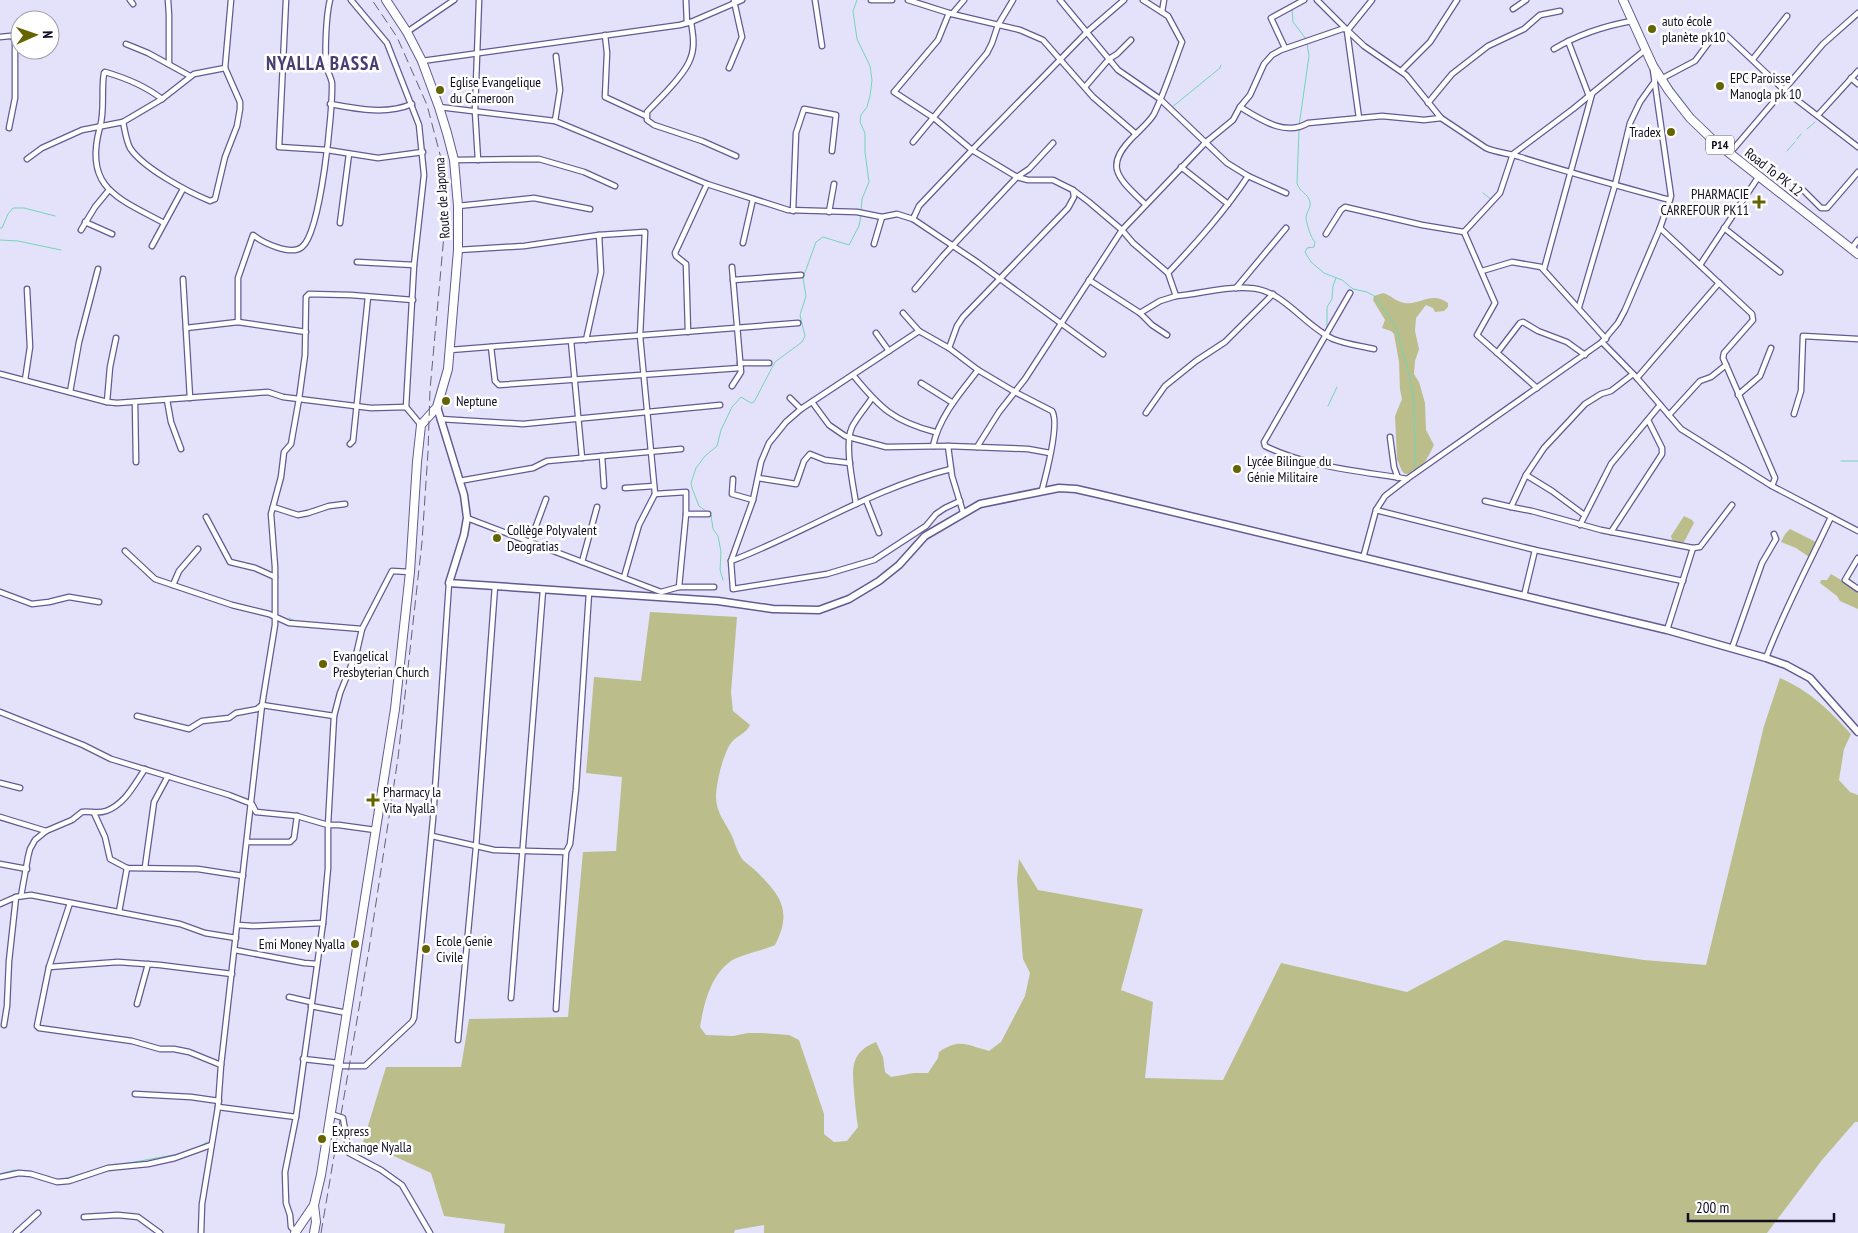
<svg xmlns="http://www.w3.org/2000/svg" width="1858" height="1233" font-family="'PT Sans Narrow',sans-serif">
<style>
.green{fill:#bbbe8a}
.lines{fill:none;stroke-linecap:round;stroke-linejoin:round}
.stream{stroke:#73d5b5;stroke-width:1}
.minor-casing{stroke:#635a91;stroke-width:7}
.secondary-casing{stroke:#635a91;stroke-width:9}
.primary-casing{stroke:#635a91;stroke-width:10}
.minor{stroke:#fff;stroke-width:4.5}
.secondary{stroke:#fff;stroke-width:6}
.primary{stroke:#fff;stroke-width:8}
.rail{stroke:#646178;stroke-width:1;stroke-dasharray:10 5;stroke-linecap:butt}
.poi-dot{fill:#646500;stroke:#fff;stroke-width:2}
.labels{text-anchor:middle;stroke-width:5;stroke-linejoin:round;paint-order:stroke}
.shield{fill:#fff;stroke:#585664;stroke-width:1}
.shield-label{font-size:12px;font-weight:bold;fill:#110d22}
.poi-label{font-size:14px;fill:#110d22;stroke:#fff;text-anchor:start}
.street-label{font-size:14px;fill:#110d22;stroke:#fff}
.district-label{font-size:19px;font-weight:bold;letter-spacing:1px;fill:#483e72;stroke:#fff}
</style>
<rect width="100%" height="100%" fill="#e4e2fb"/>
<g class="green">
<path d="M1383,293c8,2 13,9 22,10 17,2 25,-12 43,0v4l-4,4 -9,1 -2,-4 -7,-3 -10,13 -1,13 4,18 -4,12 -1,13 5,8 6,21 1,27 8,15c-6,12 -13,29 -29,29l-3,-3 -5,-12 -2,-43 7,-17 -2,-9 -1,-28 -5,-28 -3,-3 -9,-3 3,-8 -12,-20 1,-4z"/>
<path d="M1684,516l8,4 2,3 -10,19 -4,1 -8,-3 -1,-4z"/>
<path d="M1790,529l26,13v5l-7,10 -13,-9 -15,-6 4,-8z"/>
<path d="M1831,574l27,16v19l-18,-8 -3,-5 -17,-13 1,-3h6z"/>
<path d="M650,612l87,5 -6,75 2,19 17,14c-4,9 -13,10 -19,18 -8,11 -15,41 -15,54 0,14 8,24 14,35 5,9 6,19 13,28 4,4 10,8 14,12 25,25 35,40 18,73 -11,5 -35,10 -44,16 -21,15 -27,43 -31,66l6,8 27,1 15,-3h13l28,2 10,5 25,74v20l10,8 13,-1 11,-14c-2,-12 -3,-24 -4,-36 -2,-24 -3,-39 22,-49l7,15 2,15 6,5 23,-4h14l10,-15 1,-6c21,-14 27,-7 50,-1l12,-9 24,-46 5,-23 -7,-14 -1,-11 -5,-69 2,-20 19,31 105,19 -22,81 32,12 -8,76 78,2 58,-117 126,29 98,-52 139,20 62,5 58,-239 16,-48c30,13 49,32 71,56l-7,15 -5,31 11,12 8,3v327h-3l-33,38 -55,73h-1003v-8l-29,5 -1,3h-230l1,-9 -61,-8 -13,-43 -68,-31 23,-75h75l8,-48 99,-2 15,-165 33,-1 6,-74 -36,-4 8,-96 47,4z"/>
</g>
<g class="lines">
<g class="stream">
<path d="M857,0l-4,11 4,28 13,27 2,14 -2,16 -3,11 -6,8 -1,7 5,11v19l4,30 -7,17 -1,12"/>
<path d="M1292,8l1,14 13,17"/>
<path d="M1635,35l3,9"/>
<path d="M1669,83l20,26"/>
<path d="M1171,108l49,-40 1,-3"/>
<path d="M1299,126l10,-70 -2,-13"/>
<path d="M1807,129l8,-7"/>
<path d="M1299,130l-2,53c2,9 11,10 13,19 1,6 -3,9 -4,15 0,5 5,22 9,25l-1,5 -7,1 -2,4 6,10 13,11 18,7 11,9 14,3 7,4 22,31 14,51 4,23 1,68"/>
<path d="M1797,139l4,-5"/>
<path d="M1787,151l8,-9"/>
<path d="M1483,193l9,7"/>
<path d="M0,228h2l6,-14 5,-6h11l31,8"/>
<path d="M0,240l18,1 43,9"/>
<path d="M1327,329v-22l5,-8 1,-13 3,-8"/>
<path d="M1328,406l9,-19"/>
<path d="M1841,461h17"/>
<path d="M723,580l-3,-10 1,-18 -3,-16 -5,-7 -2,-14 -12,-9 -7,-18 -1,-5 5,-15 9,-12 12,-10 4,-16 11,-23 9,-10 10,6 3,-1 21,-40 27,-20 3,-6 -5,-21 6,-19 -3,-18 13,-36 7,-5 26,8 10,-19 2,-11"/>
<path d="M289,618l4,2"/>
<path d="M199,1147l8,-5"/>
<path d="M123,1164l56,-10"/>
<path d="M0,1174l14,-4 6,1"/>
<path d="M44,1176l15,4"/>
<path d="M63,1179l39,-11"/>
</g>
<g class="minor-casing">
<g id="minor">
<path d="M130,0l3,4"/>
<path d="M168,0l1,15v49"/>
<path d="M286,0l-7,147 48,3 51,8 45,-6"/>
<path d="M351,0l36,43 32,82 5,50 -10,90 -57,-3"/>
<path d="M686,0l1,23"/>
<path d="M815,0l7,46"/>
<path d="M871,0h21"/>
<path d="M908,0l44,14 12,-14"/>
<path d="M1060,0l58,70 42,29 67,64 21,13 38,17"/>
<path d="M1143,0l25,16 14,26c-9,24 -17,49 -28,72 -4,7 -12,14 -18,20 -33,32 -20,42 9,70"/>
<path d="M1317,0l29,29"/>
<path d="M1513,9l13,-9"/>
<path d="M1162,12l2,-12"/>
<path d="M952,14l68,16 23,10 50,57 43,37"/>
<path d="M691,22c2,12 4,24 0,35 -5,17 -32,42 -44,55v8l7,5 48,16 34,15"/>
<path d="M407,32l47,-32"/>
<path d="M605,35l2,18 -2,44 41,19"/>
<path d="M0,37l20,-2"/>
<path d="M1568,41l21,55"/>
<path d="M126,44l22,9 42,23"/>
<path d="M1285,48l-14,-30 33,-18"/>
<path d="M1554,49c25,-15 50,-23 78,-28"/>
<path d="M1753,59l34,-43"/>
<path d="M422,61l258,-36 11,-3 51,-22"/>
<path d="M729,68l13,-31 -8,-36"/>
<path d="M1401,71l29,-29 27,-42"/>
<path d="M1851,78l7,6"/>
<path d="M1661,79l34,-18 18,-24 8,-3 6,2 57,54 74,57"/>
<path d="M1085,87l24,-28 8,-5 14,-14"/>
<path d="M162,99c-18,-14 -36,-21 -57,-27l-1,1c-3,17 1,38 -4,54 -17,61 18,71 64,96"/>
<path d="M1428,103l24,-29 36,-28 36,-17 16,-14 20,-4"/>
<path d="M330,104c27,5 56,11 82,0"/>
<path d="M439,107l116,14 152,63 81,26 69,2 25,5 15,-3 16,5 64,43 126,92"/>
<path d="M1240,107c20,12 45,30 68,16l74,-7 42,4 17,-2"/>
<path d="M1818,115l40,-44"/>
<path d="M1359,118l-12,-87 25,-31"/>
<path d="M555,121l5,-31 -4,-34"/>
<path d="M123,122c2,9 3,18 7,26 13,20 58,44 80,53l5,-2 10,-42 12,-31 3,-17v-7l-15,-34"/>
<path d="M9,128l6,-30v-57l-3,-5"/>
<path d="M913,142l74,-89 5,-10 6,-18 15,-25"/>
<path d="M1730,153l93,-109 35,-31"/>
<path d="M27,159l15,-11 40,-18 41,-8 39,-23 32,-25 31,-6 6,-68"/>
<path d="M454,160l85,-1 45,13 31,14"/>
<path d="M478,160l-3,-49 4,-111"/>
<path d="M1181,167l47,37"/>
<path d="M1017,177l11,3h25l20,10 16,12 33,28 11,13 35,30"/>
<path d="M1017,177l12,-8 24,-26"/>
<path d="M1804,191l17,17h6l31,-36"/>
<path d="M458,206l76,-8 56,11"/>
<path d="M793,211l3,-78 8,-24 32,6 -4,36"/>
<path d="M829,212l5,-28"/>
<path d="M913,219l6,-13 53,-56 115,-118 37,-32"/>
<path d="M85,222l27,12"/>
<path d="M340,223l9,-69"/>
<path d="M1660,228l92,86 1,6 -29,33 -1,5 52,120 -3,8"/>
<path d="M1724,228l56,44"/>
<path d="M81,230l14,-23 14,-17"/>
<path d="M1464,232l31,71 -18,32 60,53"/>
<path d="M1326,234l15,-24 4,-3 77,18 42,7 36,-39 13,-39 60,-45 72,-59"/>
<path d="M743,243l10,-44"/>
<path d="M874,244l8,-27"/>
<path d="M152,246l31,-57"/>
<path d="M1851,249l7,-9"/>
<path d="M458,250l66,-4 75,-11 46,-3 -5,104 15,158 -16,31 -15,52"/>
<path d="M1700,265l59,-89"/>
<path d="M1544,269l48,-175"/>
<path d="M1482,271l30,-9 29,5 65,72"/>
<path d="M183,279l7,119"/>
<path d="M733,280l68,-5"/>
<path d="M1089,280l51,33 20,-12 16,-5 -8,-23c29,-31 57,-62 80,-97"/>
<path d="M1236,288l50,-60"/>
<path d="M915,289l28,-33 74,-79 -45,-27 -38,-32 -40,-26 44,-52 11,-27"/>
<path d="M1350,293l-86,149 1,4c43,21 94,25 142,33"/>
<path d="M1176,296c23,-2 50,-10 73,-8 34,1 54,37 84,51 12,5 28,7 41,10"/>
<path d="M1579,307l36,-122 15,-62 10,-21 15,-21"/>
<path d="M903,313l16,18"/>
<path d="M1140,313l12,12 15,10"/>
<path d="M238,322v-44l15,-43c10,8 38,21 49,12 19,-15 31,-138 30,-164 -1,-6 -5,-12 -6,-18 -1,-17 0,-49 4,-65"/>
<path d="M186,328l52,-6 68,10"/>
<path d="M688,332l-2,-68 -10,-8 -1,-3 32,-69"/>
<path d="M876,333l13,18"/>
<path d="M586,340l15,-68 -2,-37"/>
<path d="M571,341l11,117"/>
<path d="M1602,342l35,36 44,51 91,57 86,45"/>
<path d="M491,347l4,34 4,4 241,-17"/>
<path d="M949,348l8,-22 6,-9 105,-109 6,-11 -1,-7"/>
<path d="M450,350l348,-27"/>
<path d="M1497,353l23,-30 3,-1 15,9 29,11 18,13"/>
<path d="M740,363h29"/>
<path d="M0,374l107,28 10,1 151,-11 15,5 88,11 35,-1 15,18"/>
<path d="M1633,374l-22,17 -10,3 -16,10 -41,44 -18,27 -15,32 21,4 69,19 92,18 7,-1 32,-42"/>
<path d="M853,375c27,33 40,46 82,57"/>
<path d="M1637,378l82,-95"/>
<path d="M25,380l5,-33 -3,-58"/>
<path d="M921,383l32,20"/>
<path d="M732,386l9,-14 -9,-105"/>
<path d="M70,392l9,-50 19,-73"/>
<path d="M1738,395l22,-19 11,-28"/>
<path d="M790,398l11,11"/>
<path d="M167,400l4,22 10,27"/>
<path d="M107,402l3,-35 6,-29"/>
<path d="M135,402l1,60"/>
<path d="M812,402l17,23 16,11 41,11 62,-1 80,3 22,4"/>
<path d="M406,407l8,-142"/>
<path d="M1146,413l19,-27 31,-25 29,-19 48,-48"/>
<path d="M1794,414l7,-23 2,-55 55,3"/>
<path d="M1669,415l31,-34 11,-4 15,-12"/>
<path d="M440,419l83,5 197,-19"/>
<path d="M1390,437l4,30 4,11"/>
<path d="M350,444l3,-3 15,-144"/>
<path d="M933,446c6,-29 27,-53 45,-76"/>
<path d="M948,446l4,30 11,36"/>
<path d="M977,447l22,-35 26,-33 97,-149 83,-87 28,-23 7,-13 10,-12 14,-31 8,-9 9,-5 61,-21h4l18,17 42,29 35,43 45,30c11,5 23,5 34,9 50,16 99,29 150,43"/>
<path d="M602,456l2,30"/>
<path d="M951,469c-78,19 -146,64 -220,92l22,-61 8,-38 8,-19 17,-21 15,-13 118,-78 30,17 29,22 37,22 37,19c8,12 -6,64 -10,79"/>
<path d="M1526,475l26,16 31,23"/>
<path d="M758,478l38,6 8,-23 6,-7 15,6 25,3"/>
<path d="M733,479l-1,15 21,6"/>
<path d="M459,481l74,-13 14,-7 134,-12"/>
<path d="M625,488l29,-2"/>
<path d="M866,500l13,33"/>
<path d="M1485,501l26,6"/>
<path d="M856,504c-3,-20 -12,-60 -4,-77 5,-10 14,-20 20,-29"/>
<path d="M273,507l25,8 10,-2 21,-7 16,-2"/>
<path d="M1376,510l159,40 148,31"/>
<path d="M686,514h22"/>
<path d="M206,517l24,45 25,6 20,9"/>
<path d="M467,518l194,74 18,-5 7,-73v-22l-31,2"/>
<path d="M1580,525l31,-61 49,-59"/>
<path d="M1611,532l51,-78v-6l-14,-28"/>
<path d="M530,542l16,-43"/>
<path d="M125,551l30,28 77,26 37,9 20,9 73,6"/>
<path d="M1363,558l13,-48 9,-14 22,-17 195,-137 16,-19 7,-13 35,-82 11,-32 -18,-126"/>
<path d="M1858,558l-13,22 13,9"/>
<path d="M731,561l2,28 94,-15 47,-14 52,-34 10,-12 9,-6 15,-7"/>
<path d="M582,562l15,-55"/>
<path d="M173,585l6,-14 19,-22"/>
<path d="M679,587h35"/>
<path d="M0,592l32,12 17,-2 20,-5 30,5"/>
<path d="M1524,596l11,-46"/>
<path d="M1667,630l26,-82"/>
<path d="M1732,648l30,-85 14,-24 -2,-5"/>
<path d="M1766,658c18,-48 43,-94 65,-141"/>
<path d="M0,712l83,33 28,14 118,36 23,9 4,8 41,4 31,9h11l36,5"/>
<path d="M137,716l52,13 13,-8 27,-3 7,-5 21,-4 5,-4 72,11"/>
<path d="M0,783l20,5"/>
<path d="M94,813l11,24 5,22 17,9 71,1 45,7"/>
<path d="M0,817l46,14"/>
<path d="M432,836l62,14 72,2 4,-8 6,-55 13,-196"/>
<path d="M247,842h43l4,-4 3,-22"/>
<path d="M0,864l27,5"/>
<path d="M145,867l9,-65 14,-26"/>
<path d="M21,896l7,-39 2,-8 5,-9 11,-9 26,-11 10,-8c8,-1 16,2 24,-1 19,-7 28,-26 39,-42"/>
<path d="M70,903l-21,64 -12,59 2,2 93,13 28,8h14l15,3 32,13"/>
<path d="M0,904l16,-7 15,-2 149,29 25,9 31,5"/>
<path d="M119,912l8,-44"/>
<path d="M238,925l15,1 70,-3"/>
<path d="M235,950l69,13 13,1"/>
<path d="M49,967l69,-5 42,3 72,9"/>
<path d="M289,997l22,5"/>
<path d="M511,998l32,-408"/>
<path d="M137,1004l11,-40"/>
<path d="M311,1006l36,7"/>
<path d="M556,1009l10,-157"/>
<path d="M4,1025l3,-19 2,-45 7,-64"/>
<path d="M458,1040l18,-193 19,-261"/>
<path d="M303,1059l36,4"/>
<path d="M339,1066h26l47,-44 2,-4 19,-199 16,-236"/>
<path d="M135,1094l56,3 28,4"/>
<path d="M218,1107l78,10"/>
<path d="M331,1114l12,4 6,35 32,17 21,15 28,48"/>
<path d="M0,1177l19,-4 12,1 26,8 12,-1 39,-13 40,-4 27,-6 36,-13"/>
<path d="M84,1217l34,-2 20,2 22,16"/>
<path d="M296,1232l-5,-5 -1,-12 -4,-12 -1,-31 11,-55 27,-194 5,-55v-43l6,-109 6,-23 17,-42 5,-22 30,-58 18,1"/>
<path d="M16,1233l22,-20"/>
<path d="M201,1233l1,-29 16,-97 3,-42 41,-360 13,-80v-58l-4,-53 10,-37 3,-25 7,-8 8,-45 6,-44 1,-58 3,-3 42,1 62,5"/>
</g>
</g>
<g class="secondary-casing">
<path id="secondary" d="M437,407l27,88 3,23 -3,17 -15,48 269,18 55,8 46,1 30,-11 30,-18 20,-16 26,-29 55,-32 79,-16 17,1 22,5 569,136 99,28 20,7 24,13 48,54"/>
</g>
<g class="primary-casing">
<g id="primary">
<path d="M1623,0l30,66 16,25 21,27 24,23 144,113"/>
<path d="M295,1233l19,-28 7,-30 74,-466 15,-137 7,-110 4,-37 16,-18 11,-38 10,-119v-44l-4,-46 -7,-27 -8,-26 -17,-46 -15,-29 -21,-32"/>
<path d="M314,1233l2,-11 -2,-17"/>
</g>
</g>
<use href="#minor" class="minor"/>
<use href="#secondary" class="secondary"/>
<use href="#primary" class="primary"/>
<path class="rail" d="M321,1233l48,-284 29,-191 24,-216 6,-90 2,-62 14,-155 -2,-73 -15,-57 -30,-68 -25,-37"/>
</g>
<g class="poi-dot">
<circle cx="1652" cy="29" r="5"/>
<circle cx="1720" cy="86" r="5"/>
<circle cx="440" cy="90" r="5"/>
<circle cx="1671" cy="132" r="5"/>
<path d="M1756.5 194.5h5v5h5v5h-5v5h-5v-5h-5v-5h5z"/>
<circle cx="446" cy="401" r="5"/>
<circle cx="1237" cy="469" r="5"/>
<circle cx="497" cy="538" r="5"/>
<circle cx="323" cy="664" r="5"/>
<path d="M370.5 792.5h5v5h5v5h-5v5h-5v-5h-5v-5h5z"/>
<circle cx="355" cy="944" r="5"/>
<circle cx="426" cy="949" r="5"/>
<circle cx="322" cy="1139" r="5"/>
</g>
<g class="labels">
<rect class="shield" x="1706" y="135.5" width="28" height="19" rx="4"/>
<g class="shield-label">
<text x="1720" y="149">P14</text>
</g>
<g class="poi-label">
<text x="1662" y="26">auto école<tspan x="1662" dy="16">planète pk10</tspan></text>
<text x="1730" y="83">EPC Paroisse<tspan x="1730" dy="16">Manogla pk 10</tspan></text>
<text x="450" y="87">Eglise Evangelique<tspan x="450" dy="16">du Cameroon</tspan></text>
<text x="1661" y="137" text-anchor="end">Tradex</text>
<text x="1749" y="199" text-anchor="end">PHARMACIE<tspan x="1749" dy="16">CARREFOUR PK11</tspan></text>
<text x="456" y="406">Neptune</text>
<text x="1247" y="466">Lycée Bilingue du<tspan x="1247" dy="16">Génie Militaire</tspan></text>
<text x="507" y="535">Collège Polyvalent<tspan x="507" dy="16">Deogratias</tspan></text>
<text x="333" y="661">Evangelical<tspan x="333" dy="16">Presbyterian Church</tspan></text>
<text x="383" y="797">Pharmacy la<tspan x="383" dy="16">Vita Nyalla</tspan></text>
<text x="436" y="946">Ecole Genie<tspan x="436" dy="16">Civile</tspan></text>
<text x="345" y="949" text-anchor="end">Emi Money Nyalla</text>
<text x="332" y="1136">Express<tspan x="332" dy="16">Exchange Nyalla</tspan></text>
</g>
<g class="street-label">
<text transform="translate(1774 172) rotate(38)" y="5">Road To PK 12</text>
<text transform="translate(442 198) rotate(-94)" y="5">Route de Japoma</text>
</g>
<g class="district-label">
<text x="323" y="70">NYALLA BASSA</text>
</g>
</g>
<g transform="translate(35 35) rotate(88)"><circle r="24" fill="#ffffff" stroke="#a09ea7"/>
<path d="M0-4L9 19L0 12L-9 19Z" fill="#646500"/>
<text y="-8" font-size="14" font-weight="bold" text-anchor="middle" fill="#110d22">N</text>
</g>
<path d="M1688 1213v8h146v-8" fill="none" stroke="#110d22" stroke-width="2.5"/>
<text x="1696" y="1213" font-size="15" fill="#110d22" stroke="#ffffff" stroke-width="4" paint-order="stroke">200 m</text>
</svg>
